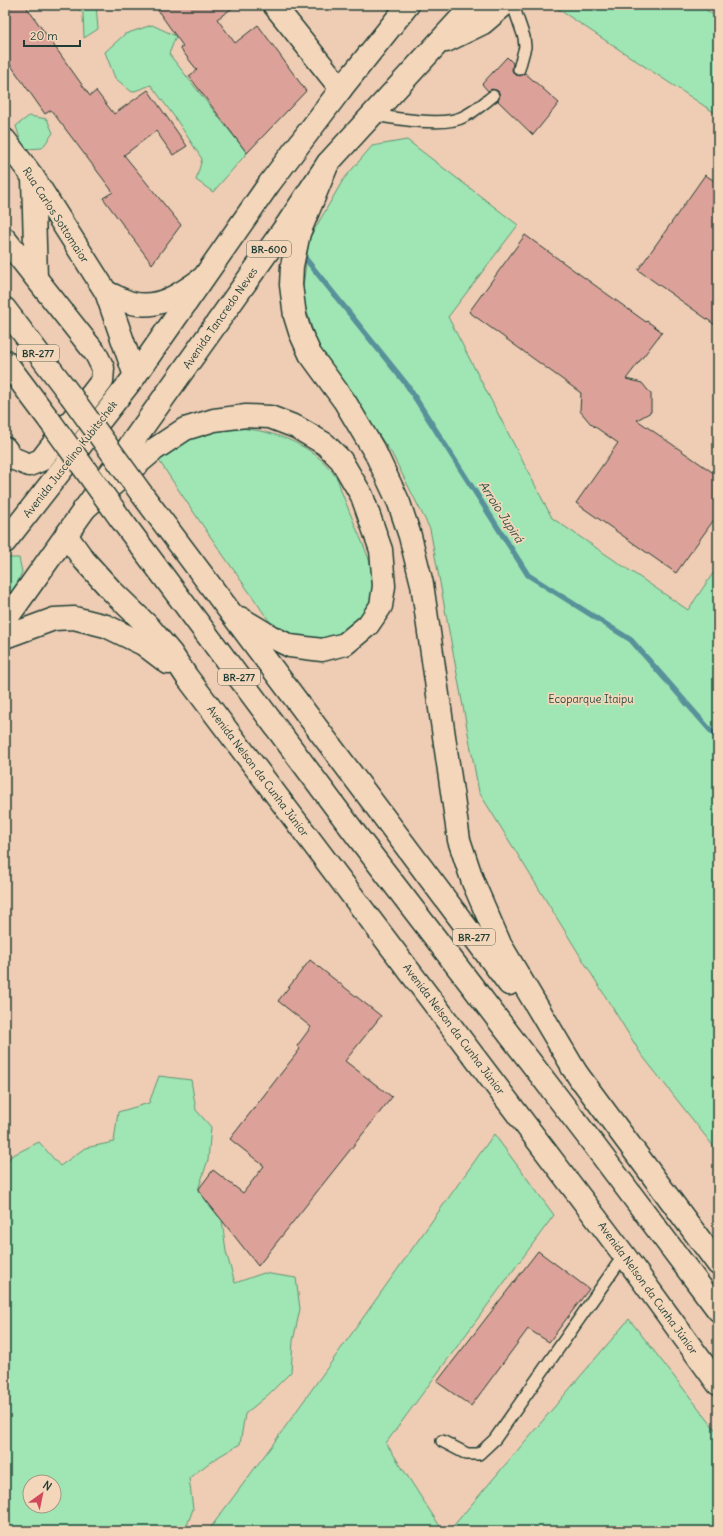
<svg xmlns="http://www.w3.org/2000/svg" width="723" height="1536" font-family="Delius,sans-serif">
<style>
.green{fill:#9fe6b4;stroke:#5f9274;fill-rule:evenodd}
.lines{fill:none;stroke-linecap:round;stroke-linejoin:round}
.stream{stroke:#58919a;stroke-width:5.5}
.building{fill:#dca299;stroke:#1f3d34}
.lane-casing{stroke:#1f3d34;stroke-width:14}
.street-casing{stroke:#1f3d34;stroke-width:25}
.secondary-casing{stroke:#1f3d34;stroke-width:25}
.primary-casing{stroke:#1f3d34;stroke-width:25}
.highway-casing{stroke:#1f3d34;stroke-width:25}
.lane{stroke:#f4d7bb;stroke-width:11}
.street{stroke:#f4d7bb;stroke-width:22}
.secondary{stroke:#f4d7bb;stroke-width:22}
.primary{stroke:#f4d7bb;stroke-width:22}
.highway{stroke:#f4d7bb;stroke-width:22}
.highway-bridge-casing{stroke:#1f3d34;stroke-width:25;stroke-linecap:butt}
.highway-bridge{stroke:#f4d7bb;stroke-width:22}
.labels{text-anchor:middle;stroke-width:3.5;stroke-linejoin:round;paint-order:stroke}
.shield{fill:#f4d7bb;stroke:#5f6b5c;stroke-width:1}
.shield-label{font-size:10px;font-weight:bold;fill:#1f3d34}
.street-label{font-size:11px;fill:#1f3d34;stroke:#f4d7bb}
.park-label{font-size:11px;fill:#2c4e41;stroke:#f4d7bb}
.water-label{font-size:12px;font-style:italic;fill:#284b45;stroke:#f4d7bb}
</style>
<rect width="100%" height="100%" fill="#efccb4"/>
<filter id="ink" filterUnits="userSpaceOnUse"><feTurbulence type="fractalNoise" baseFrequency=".025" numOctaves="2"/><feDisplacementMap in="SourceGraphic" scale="8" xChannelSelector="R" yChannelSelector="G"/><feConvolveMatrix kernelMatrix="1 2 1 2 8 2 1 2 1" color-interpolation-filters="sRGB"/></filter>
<g filter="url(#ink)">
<g class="green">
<path d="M73,5h23l2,24 -14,9 -1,-25z"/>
<path d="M552,5h147l19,13v97z"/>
<path d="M152,25l24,11 -7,18 78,99 -34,39 -17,-12 6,-21 -26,-40 -25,-34 -19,7 -17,-14 -10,-26 20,-18z"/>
<path d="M29,116l18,3 6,14 -11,15 -16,1 -6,-10 -4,-13z"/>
<path d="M407,140l111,85 -70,92 104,201 136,92 30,-44v586l-77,-98 -162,-262 -49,-263 -38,-75 -75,-109 -15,-50 7,-56 34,-59 29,-34z"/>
<path d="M239,428c36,3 76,17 97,49 3,4 4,11 6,16 5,13 10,25 15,37 7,17 17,36 16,55 -3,47 -57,69 -95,45 -7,-4 -20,-26 -26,-34 -32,-45 -63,-90 -94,-137l31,-22 33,-8z"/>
<path d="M5,558h14l3,14 -7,16 -10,13z"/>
<path d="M159,1076l32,4 5,30 15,17 -3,33 -10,30 20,26 4,3 4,33 9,31 29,-10 32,5 4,31 -7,32 -2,31 -22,22 -24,20 -5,30 -27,16 -24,18 4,31 -8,22h-180v-365l6,-10 28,-14 21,24 25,-18 29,-6 4,-30 31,-9zM30,1482h24v24h-24z"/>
<path d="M494,1134l60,81 -168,228 57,88h-235l65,-87z"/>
<path d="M629,1319l89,114v98h-269z"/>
</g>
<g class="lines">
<path class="stream" d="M305,258l102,127 121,190 103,65 87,99"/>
</g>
<g class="building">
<path d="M5,5h20l65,91 6,-5 18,23 34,-24 39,56 -14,9 -17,-24 -32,24 57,70 -29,39 -49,-66 10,-6 -62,-82 -6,4 -40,-57z"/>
<path d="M154,5h83l-20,14 18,24 23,-18 48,66 -59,62 -58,-77 8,-6 -17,-22 3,-2z"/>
<path d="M507,57l6,6 -1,7 2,4 6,2 5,-3 34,30 -26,32 -35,-34 2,-6 -2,-4 -6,-2 -4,2 -6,-7z"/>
<path d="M705,175l13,8v144l-80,-57z"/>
<path d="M525,235l121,87 1,-1 15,11 -36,47 16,4 9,11v18l-14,8 81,56v38l-42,59 -100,-70 42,-60 -27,-19 -11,-13 1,-18 -112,-81z"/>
<path d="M310,960l71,56 -36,45 47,36 -134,169 -60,-76 15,-20 30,23 21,-27 -34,-27 70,-90 -3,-3 14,-19 -33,-26z"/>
<path d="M538,1251l51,38 -40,53 -21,-13 -57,77 -34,-24z"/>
</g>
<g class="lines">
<g class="lane-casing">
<g id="lane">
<path d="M513,5l11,32 1,10 -6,22"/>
<path d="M373,115c23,3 72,13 92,1 10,-5 19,-13 28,-20"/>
<path d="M442,1441l25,13h12l16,-15 129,-184"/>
</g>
</g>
<g class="street-casing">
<path id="street" d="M274,5l67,84"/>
</g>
<g class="secondary-casing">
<g id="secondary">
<path d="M5,140l28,37 73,115 29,84"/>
<path d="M33,178l3,100"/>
<path d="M106,292c8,3 17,9 26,11 27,7 50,-10 71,-25"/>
<path d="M66,535l18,25 28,31 38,37 21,25 16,24 437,578 94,129"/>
<path d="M5,637l49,-18 20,-1 32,8 37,18 25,19"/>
</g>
</g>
<g class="primary-casing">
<g id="primary">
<path d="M446,41l37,-18 21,-18"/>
<path d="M5,542l130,-166 134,-192 72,-95 67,-84"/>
<path d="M5,621l283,-398 40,-60 145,-158"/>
</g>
</g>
<g class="highway-casing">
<g id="highway">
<path d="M328,163l-29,70 -7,33 -1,19 4,31 5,16 10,22 35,48 31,52 23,49 11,33 12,48 37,256 14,42 27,62 80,135"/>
<path d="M5,239l91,115 7,14 -1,13 -61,79 -12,5 -17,-7 -7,-10"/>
<path d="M5,309l66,87"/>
<path d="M5,361l45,60"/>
<path d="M141,493l368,491"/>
<path d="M84,509l71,-60 30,-20 29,-9 32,-4 24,1 26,10 29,17 16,16 21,36 19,54 3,36 -3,20 -13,19 -23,19 -23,6 -32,-4 -20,-10 -30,-18"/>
<path d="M120,518l237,318 231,301 130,173"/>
<path d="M572,1067l146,197"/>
</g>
</g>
<use href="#lane" class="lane"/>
<use href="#street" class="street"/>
<use href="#secondary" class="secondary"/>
<use href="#primary" class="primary"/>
<use href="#highway" class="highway"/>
<g class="highway-bridge-casing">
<g id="highway-bridge">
<path d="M71,396l70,97"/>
<path d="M50,421l70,97"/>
</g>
</g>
<use href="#highway-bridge" class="highway-bridge"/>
</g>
</g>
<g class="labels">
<g class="shield">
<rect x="247" y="241" width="44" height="16" rx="3"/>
<rect x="17" y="345" width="42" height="16" rx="3"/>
<rect x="218" y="669" width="42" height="16" rx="3"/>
<rect x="453" y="929" width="42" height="16" rx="3"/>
</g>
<g class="shield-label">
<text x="269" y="253">BR-600</text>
<text x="38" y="357">BR-277</text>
<text x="239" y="681">BR-277</text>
<text x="474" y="941">BR-277</text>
</g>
<g class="street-label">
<text transform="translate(56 215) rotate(57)" y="4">Rua Carlos Sottomaior</text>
<text transform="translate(220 318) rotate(-55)" y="4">Avenida Tancredo Neves</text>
<text transform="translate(70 459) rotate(-52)" y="4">Avenida Juscelino Kubitschek</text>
<text transform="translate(258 771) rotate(53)" y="4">Avenida Nelson da Cunha Júnior</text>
<text transform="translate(454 1029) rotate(53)" y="4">Avenida Nelson da Cunha Júnior</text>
<text transform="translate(648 1288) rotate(54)" y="4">Avenida Nelson da Cunha Júnior</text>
</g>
<g class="park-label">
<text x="591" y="703">Ecoparque Itaipu</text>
</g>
<g class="water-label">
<text transform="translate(501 512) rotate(57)" y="4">Arroio Jupirá</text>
</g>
</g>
<rect width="723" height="1536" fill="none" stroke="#f4d7bb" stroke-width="20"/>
<rect x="10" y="10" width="703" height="1516" fill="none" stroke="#1f3d34" stroke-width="1.5" filter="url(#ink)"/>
<g transform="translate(42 1494) rotate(33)"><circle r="19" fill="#f4d7bb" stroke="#9f9985"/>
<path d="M0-3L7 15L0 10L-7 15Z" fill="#d1495b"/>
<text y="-6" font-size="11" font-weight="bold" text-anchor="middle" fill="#1f3d34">N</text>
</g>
<path d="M24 40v6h56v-6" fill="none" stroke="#1f3d34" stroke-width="2"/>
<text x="30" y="40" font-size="12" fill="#1f3d34" stroke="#f4d7bb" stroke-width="3" paint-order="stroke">20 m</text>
</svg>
